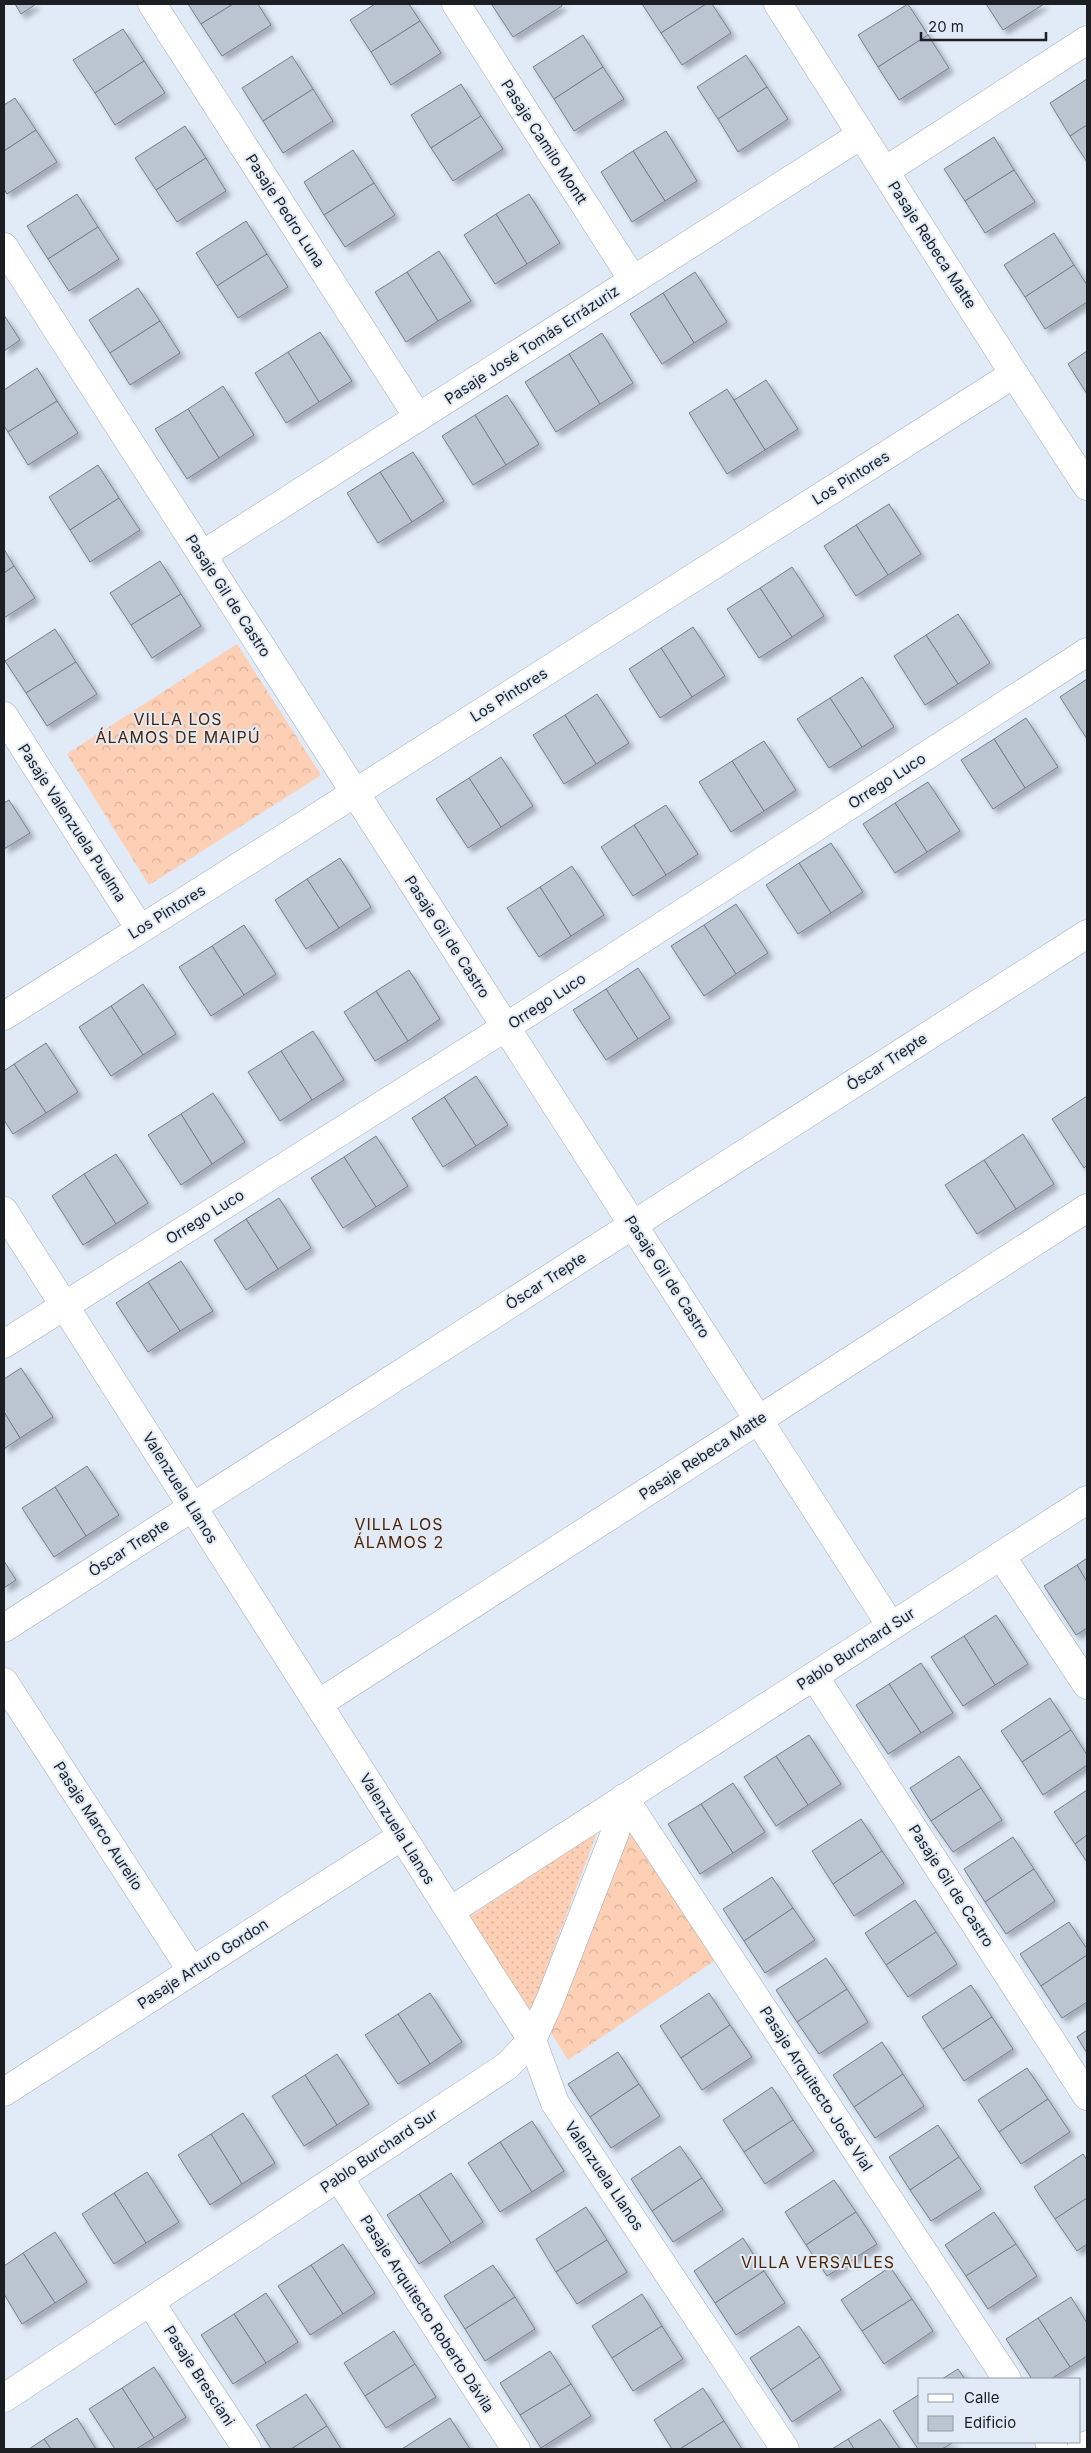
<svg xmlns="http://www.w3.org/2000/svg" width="1091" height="2453" font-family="Inter,sans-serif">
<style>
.grass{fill:url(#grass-dots)}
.forest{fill:url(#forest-crowns)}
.building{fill:#bbc5d1;stroke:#757e89;filter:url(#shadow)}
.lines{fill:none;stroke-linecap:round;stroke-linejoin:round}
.minor-casing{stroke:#a2acb7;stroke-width:29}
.tertiary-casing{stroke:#a2acb7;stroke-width:29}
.minor{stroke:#fff;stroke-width:28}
.tertiary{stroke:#fff;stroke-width:28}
.labels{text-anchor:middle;stroke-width:4;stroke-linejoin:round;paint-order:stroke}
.street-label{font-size:15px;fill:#1b1f23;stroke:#e0ebf7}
.neighbourhood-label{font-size:16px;letter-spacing:1px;fill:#502302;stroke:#e0ebf7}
</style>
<defs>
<pattern id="grass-dots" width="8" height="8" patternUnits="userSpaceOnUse" patternTransform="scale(1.25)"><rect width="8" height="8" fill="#fdcfb5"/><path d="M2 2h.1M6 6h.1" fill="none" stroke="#d8b19b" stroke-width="1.8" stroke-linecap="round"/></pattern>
<pattern id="forest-crowns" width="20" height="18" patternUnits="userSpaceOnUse" patternTransform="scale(1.25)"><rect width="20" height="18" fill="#fdcfb5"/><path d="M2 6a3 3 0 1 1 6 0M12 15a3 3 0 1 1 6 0" fill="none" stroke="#d8b19b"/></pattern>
<filter id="shadow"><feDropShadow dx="4.5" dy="4.5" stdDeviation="2.5" flood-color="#0004"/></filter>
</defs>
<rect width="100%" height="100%" fill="#e0ebf7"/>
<path class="grass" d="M597,1832l-66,179 -62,-94z"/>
<g class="forest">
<path d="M237,644l84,131 -172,110 -82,-131z"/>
<path d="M626,1828l94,129 -152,103 -21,-34z"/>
</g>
<g class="building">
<path d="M15,4h21l-15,10z"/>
<path d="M188,4h45l-32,20z"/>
<path d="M233,4h25l13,21 -49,31 -21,-32z"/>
<path d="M375,4h34l11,17 -49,31 -21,-32z"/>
<path d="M494,4h67l1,2 -49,31 -21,-32z"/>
<path d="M642,4h64l-45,29z"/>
<path d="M706,4h6l19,29 -49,32 -21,-32z"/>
<path d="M908,4l20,31 -50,32 -20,-32z"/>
<path d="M986,4h58l-41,26z"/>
<path d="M420,21l21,32 -50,32 -20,-33z"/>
<path d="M123,29l21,32 -49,32 -22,-33z"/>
<path d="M583,35l20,32 -49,32 -21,-32z"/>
<path d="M928,35l21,33 -50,32 -21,-33z"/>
<path d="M746,55l21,32 -49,32 -21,-32z"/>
<path d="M292,56l21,33 -50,32 -21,-33z"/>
<path d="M144,61l21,32 -50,32 -20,-32z"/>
<path d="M603,67l21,32 -50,32 -20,-32z"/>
<path d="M1087,79v46l-17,11 -20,-33z"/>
<path d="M461,84l20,32 -50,32 -20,-33z"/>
<path d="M767,87l21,32 -50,33 -20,-33z"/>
<path d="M313,89l20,32 -50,32 -20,-32z"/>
<path d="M15,98l21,32 -32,21v-46z"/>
<path d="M481,116l22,33 -50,32 -22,-33z"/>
<path d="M1087,125v37l-17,-26z"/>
<path d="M185,126l21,32 -50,32 -21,-32z"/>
<path d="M36,130l21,32 -50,32 -3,-5v-38z"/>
<path d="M666,131l31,50 -32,20 -32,-50z"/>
<path d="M994,137l20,33 -49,31 -21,-32z"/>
<path d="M353,150l21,33 -50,32 -20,-33z"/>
<path d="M633,151l32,50 -33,21 -31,-50z"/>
<path d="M206,158l20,33 -49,31 -21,-32z"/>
<path d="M1014,170l21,32 -50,31 -20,-32z"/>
<path d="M374,183l21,32 -50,32 -21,-32z"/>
<path d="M77,194l21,33 -50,32 -21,-33z"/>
<path d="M529,194l31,49 -33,21 -31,-50z"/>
<path d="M496,214l31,50 -32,20 -31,-49z"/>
<path d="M246,221l21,33 -50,32 -21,-33z"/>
<path d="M98,227l21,32 -50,32 -21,-32z"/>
<path d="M1054,233l20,32 -49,32 -21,-32z"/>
<path d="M439,251l32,50 -33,20 -31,-49z"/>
<path d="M267,254l21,33 -50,31 -21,-32z"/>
<path d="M1074,265l13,20v17l-42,27 -20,-32z"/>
<path d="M407,272l31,49 -32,21 -31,-50z"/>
<path d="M695,272l32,50 -33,21 -31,-50z"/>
<path d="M138,288l22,33 -50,32 -21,-33z"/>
<path d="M663,293l31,50 -32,21 -32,-50z"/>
<path d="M4,315l16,25 -16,11z"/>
<path d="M160,321l20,32 -50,32 -20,-32z"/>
<path d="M320,332l32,49 -33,21 -31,-50z"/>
<path d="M602,333l31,50 -33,21 -31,-50z"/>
<path d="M1087,351v43l-19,-30z"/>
<path d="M288,352l31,50 -33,21 -31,-50z"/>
<path d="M569,354l31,50 -44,28 -31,-50z"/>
<path d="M37,368l20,33 -49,31 -4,-6v-36z"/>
<path d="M766,380l32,49 -33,21 -31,-50z"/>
<path d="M223,386l31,49 -35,23 -31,-49z"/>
<path d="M727,389l38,61 -38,24 -38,-61z"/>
<path d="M507,395l32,49 -33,21 -31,-50z"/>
<path d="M57,401l21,32 -50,32 -20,-33z"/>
<path d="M188,409l31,49 -32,21 -32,-50z"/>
<path d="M475,415l31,50 -33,20 -31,-49z"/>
<path d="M413,452l31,49 -32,21 -32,-50z"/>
<path d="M98,465l21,33 -49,32 -21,-33z"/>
<path d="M380,472l32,50 -34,21 -31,-50z"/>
<path d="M119,498l21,32 -50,32 -20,-32z"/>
<path d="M889,504l32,50 -33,21 -32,-50z"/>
<path d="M856,525l32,50 -32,21 -32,-50z"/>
<path d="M4,549l10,17 -10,7z"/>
<path d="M160,561l21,33 -50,31 -21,-32z"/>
<path d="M14,566l21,32 -31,20v-45z"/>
<path d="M792,567l32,49 -32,21 -32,-49z"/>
<path d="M760,588l32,49 -33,21 -32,-49z"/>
<path d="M181,594l20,32 -49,32 -21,-33z"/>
<path d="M958,614l32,49 -32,21 -32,-49z"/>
<path d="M693,627l32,49 -33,21 -31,-49z"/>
<path d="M55,629l21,33 -50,31 -21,-32z"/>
<path d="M926,635l32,49 -33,21 -31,-49z"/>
<path d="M661,648l31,49 -32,21 -31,-49z"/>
<path d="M76,662l21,32 -50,32 -21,-33z"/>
<path d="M862,677l32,50 -32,20 -32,-49z"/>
<path d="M1087,679v60l-27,-42z"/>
<path d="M597,694l32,49 -33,21 -31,-49z"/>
<path d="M830,698l32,49 -33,21 -32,-49z"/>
<path d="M565,715l31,49 -32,20 -31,-49z"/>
<path d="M1026,718l32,49 -33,21 -31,-49z"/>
<path d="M994,739l31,49 -32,21 -32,-49z"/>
<path d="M764,741l32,49 -32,21 -32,-50z"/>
<path d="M501,757l32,49 -32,21 -32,-49z"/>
<path d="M732,761l32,50 -33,21 -32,-50z"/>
<path d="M469,778l32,49 -33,21 -32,-49z"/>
<path d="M928,782l32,49 -33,21 -32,-49z"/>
<path d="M9,800l21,33 -26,16v-46z"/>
<path d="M895,803l32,49 -32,21 -32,-49z"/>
<path d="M666,805l32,49 -32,21 -32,-50z"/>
<path d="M634,825l32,50 -33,21 -32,-49z"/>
<path d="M831,843l32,49 -32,21 -32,-50z"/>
<path d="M340,858l31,49 -32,21 -32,-49z"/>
<path d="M799,863l32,50 -33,21 -32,-49z"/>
<path d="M572,866l32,49 -33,21 -31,-49z"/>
<path d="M307,879l32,49 -33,21 -31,-49z"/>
<path d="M540,887l31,49 -32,21 -32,-49z"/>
<path d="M736,904l32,49 -32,21 -32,-49z"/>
<path d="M244,925l32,49 -32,21 -32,-49z"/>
<path d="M704,925l32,49 -32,22 -33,-50z"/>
<path d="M212,946l32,49 -33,21 -32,-49z"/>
<path d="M638,968l32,50 -32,21 -32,-50z"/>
<path d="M409,970l31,49 -32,22 -32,-50z"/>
<path d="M143,984l33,50 -33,21 -32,-49z"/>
<path d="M606,989l32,50 -32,21 -33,-50z"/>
<path d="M376,991l32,50 -33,20 -31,-49z"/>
<path d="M111,1006l32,49 -32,21 -32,-49z"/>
<path d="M313,1031l31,49 -32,20 -31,-49z"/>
<path d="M46,1043l32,49 -32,21 -32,-49z"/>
<path d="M281,1051l31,49 -32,21 -32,-49z"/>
<path d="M14,1064l32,49 -33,21 -9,-14v-49z"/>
<path d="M476,1076l32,49 -32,21 -32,-49z"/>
<path d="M213,1093l32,49 -33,22 -31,-50z"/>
<path d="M1087,1096v69l-3,3 -32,-49z"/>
<path d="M444,1097l32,49 -33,21 -31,-49z"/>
<path d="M181,1114l31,50 -31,21 -33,-50z"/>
<path d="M1023,1134l31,50 -38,25 -32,-49z"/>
<path d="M376,1136l32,50 -32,21 -32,-50z"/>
<path d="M116,1154l32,49 -32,21 -32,-50z"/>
<path d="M344,1157l32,50 -33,21 -32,-50z"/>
<path d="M984,1160l32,49 -39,25 -32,-49z"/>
<path d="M84,1174l32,50 -33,21 -31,-49z"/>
<path d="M279,1198l32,50 -33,21 -32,-50z"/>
<path d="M246,1219l32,50 -32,21 -32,-50z"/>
<path d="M181,1261l32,50 -33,20 -32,-49z"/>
<path d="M148,1282l32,49 -32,21 -32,-49z"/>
<path d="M21,1368l32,49 -33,21 -16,-26v-33z"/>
<path d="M4,1412l16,26 -16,11z"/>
<path d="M87,1466l32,49 -33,21 -31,-49z"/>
<path d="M55,1487l31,49 -32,21 -32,-49z"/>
<path d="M1087,1558v24l-10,-17z"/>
<path d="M4,1561l12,19 -12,8z"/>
<path d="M1077,1565l10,17v46l-11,7 -32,-49z"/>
<path d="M996,1615l32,49 -33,21 -31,-49z"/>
<path d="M964,1636l31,49 -32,21 -32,-49z"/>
<path d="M921,1663l32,50 -32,20 -32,-49z"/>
<path d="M889,1684l32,49 -33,21 -32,-49z"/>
<path d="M1050,1698l21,32 -49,32 -21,-31z"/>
<path d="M1071,1730l16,25v10l-44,30 -21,-33z"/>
<path d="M809,1735l32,49 -33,21 -32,-49z"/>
<path d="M776,1756l32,49 -32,21 -32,-49z"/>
<path d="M959,1756l22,32 -50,33 -21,-33z"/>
<path d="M733,1783l32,49 -32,21 -32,-49z"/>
<path d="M981,1788l21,32 -49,32 -22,-31z"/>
<path d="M1087,1790v45l-12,9 -21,-32z"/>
<path d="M701,1804l32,49 -33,21 -32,-50z"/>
<path d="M861,1819l21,32 -49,33 -21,-33z"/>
<path d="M1087,1835v27l-12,-18z"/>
<path d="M1013,1837l21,32 -49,33 -21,-33z"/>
<path d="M882,1851l22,32 -50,33 -21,-32z"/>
<path d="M1034,1869l21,32 -49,33 -21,-32z"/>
<path d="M772,1877l21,31 -49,33 -21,-32z"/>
<path d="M915,1900l21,32 -50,33 -21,-32z"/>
<path d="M793,1908l22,32 -50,33 -21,-32z"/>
<path d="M1069,1922l18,27v6l-46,31 -21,-32z"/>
<path d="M936,1932l21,32 -49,33 -22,-32z"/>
<path d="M1087,1955v47l-25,16 -21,-32z"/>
<path d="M826,1958l21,31 -50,33 -21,-32z"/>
<path d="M971,1985l21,32 -49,32 -21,-32z"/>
<path d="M847,1989l21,33 -49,32 -22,-32z"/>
<path d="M430,1993l32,49 -32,22 -32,-50z"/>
<path d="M709,1993l21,32 -49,33 -21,-32z"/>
<path d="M398,2014l32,50 -32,20 -33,-49z"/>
<path d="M992,2017l21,32 -49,32 -21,-32z"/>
<path d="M730,2025l22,32 -50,33 -21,-32z"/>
<path d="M1087,2030v23l-10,-16z"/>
<path d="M882,2042l21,32 -49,33 -21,-32z"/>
<path d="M618,2052l21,32 -49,33 -22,-33z"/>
<path d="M337,2054l32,50 -32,21 -32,-50z"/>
<path d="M1027,2068l21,31 -49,33 -21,-32z"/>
<path d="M903,2074l21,32 -49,32 -21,-31z"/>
<path d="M305,2075l32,50 -33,21 -32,-50z"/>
<path d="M639,2084l21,32 -49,32 -21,-31z"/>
<path d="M772,2087l21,33 -49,32 -21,-32z"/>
<path d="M1048,2099l22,33 -49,32 -22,-32z"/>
<path d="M243,2113l32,50 -33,21 -31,-50z"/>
<path d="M793,2120l21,31 -49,33 -21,-32z"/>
<path d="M532,2121l32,50 -32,21 -32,-50z"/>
<path d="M938,2125l21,32 -49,33 -21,-33z"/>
<path d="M211,2134l31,50 -32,21 -32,-50z"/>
<path d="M500,2142l32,50 -32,20 -32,-49z"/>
<path d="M680,2146l22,32 -50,33 -21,-32z"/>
<path d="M1083,2154l4,6v38l-32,21 -21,-32z"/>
<path d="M959,2157l22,32 -50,32 -21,-31z"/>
<path d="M147,2172l32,50 -33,21 -32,-50z"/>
<path d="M451,2173l32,49 -32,21 -32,-49z"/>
<path d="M702,2178l21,32 -50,32 -21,-31z"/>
<path d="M834,2180l22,32 -50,33 -21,-33z"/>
<path d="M114,2193l32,50 -32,21 -32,-50z"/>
<path d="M419,2194l32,49 -32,21 -32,-49z"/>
<path d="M1087,2198v46l-10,7 -22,-32z"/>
<path d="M586,2207l21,33 -51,32 -20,-33z"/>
<path d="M856,2212l21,32 -50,32 -21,-31z"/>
<path d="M994,2212l22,32 -50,32 -21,-31z"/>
<path d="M55,2232l32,50 -32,21 -32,-50z"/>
<path d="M743,2238l21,33 -49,32 -21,-32z"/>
<path d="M607,2240l20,32 -50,32 -21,-32z"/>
<path d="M343,2244l32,49 -32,21 -32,-49z"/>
<path d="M1016,2244l21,32 -49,33 -22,-33z"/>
<path d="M23,2253l32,50 -33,21 -18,-30v-28z"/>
<path d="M311,2265l32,49 -33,21 -32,-49z"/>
<path d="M493,2265l22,32 -50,32 -21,-33z"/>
<path d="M890,2267l22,32 -50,32 -21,-31z"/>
<path d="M764,2271l21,32 -49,32 -21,-32z"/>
<path d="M266,2293l32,49 -32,21 -32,-49z"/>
<path d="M642,2294l20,32 -50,32 -20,-32z"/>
<path d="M515,2297l20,32 -50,32 -20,-32z"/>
<path d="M1071,2297l16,26v33l-17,11 -32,-49z"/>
<path d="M912,2299l21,32 -49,33 -22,-33z"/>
<path d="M234,2314l32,49 -33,21 -32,-49z"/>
<path d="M1038,2318l32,49 -19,12h-19l-26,-40z"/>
<path d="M662,2326l21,33 -50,32 -21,-33z"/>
<path d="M799,2326l21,31 -49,33 -21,-32z"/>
<path d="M394,2331l21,33 -50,32 -21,-33z"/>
<path d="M550,2351l21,33 -51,31 -20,-32z"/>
<path d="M820,2357l21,33 -49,32 -21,-32z"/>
<path d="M415,2364l21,33 -50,31 -21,-32z"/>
<path d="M154,2367l32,50 -32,21 -32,-50z"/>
<path d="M958,2369l7,10h-23z"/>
<path d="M571,2384l20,32 -50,32 -21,-33z"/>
<path d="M122,2388l32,50 -18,11h-21l-26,-40z"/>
<path d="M703,2388l21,33 -44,28h-8l-18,-29z"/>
<path d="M306,2394l21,32 -36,23h-20l-15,-24z"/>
<path d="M920,2394v48h34l-12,7h-24l-25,-38z"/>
<path d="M77,2418l19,31h-45l-7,-10z"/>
<path d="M450,2418l20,31h-68z"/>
<path d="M880,2419l20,30h-46l-6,-10z"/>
<path d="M724,2421l18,28h-62z"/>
<path d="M327,2426l14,23h-50z"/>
<path d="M44,2439l7,10h-22z"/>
<path d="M848,2439l6,10h-22z"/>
</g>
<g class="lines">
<g class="minor-casing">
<g id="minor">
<path d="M152,4l266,413"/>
<path d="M456,4l177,276"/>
<path d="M885,171l202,-131"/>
<path d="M4,247l887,1379"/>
<path d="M1014,374l73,112"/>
<path d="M202,555l659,-420"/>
<path d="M4,716l136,213"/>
<path d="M4,1211l528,829 23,63 230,346"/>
<path d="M4,1344l502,-317 581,-375"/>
<path d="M1001,1556l86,129"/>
<path d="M4,1628l1083,-694"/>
<path d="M814,1676l273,420"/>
<path d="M4,1682l188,289"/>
<path d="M318,1704l769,-496"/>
<path d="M624,1798l383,581"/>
<path d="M450,1911l637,-411"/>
<path d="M4,2092l398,-256"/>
<path d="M339,2178l177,271"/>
<path d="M150,2302l97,147"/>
<path d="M4,2398l503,-332 25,-26 18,-40 65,-167 9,-35"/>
<path d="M1049,2442l5,7"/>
</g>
</g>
<g class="tertiary-casing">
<g id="tertiary">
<path d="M4,1016l1010,-642 -236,-370"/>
<path d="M1081,2449l6,-4"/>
</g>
</g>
<use href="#minor" class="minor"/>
<use href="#tertiary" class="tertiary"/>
</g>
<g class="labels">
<g class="street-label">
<text transform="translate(544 142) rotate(57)" y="5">Pasaje Camilo Montt</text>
<text transform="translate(285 211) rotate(57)" y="5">Pasaje Pedro Luna</text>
<text transform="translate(932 245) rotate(57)" y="5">Pasaje Rebeca Matte</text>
<text transform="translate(532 345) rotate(-33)" y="5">Pasaje José Tomás Errázuriz</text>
<text transform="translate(851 478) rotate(-32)" y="5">Los Pintores</text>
<text transform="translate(228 596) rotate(57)" y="5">Pasaje Gil de Castro</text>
<text transform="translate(509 695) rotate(-32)" y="5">Los Pintores</text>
<text transform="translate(887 781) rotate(-33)" y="5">Orrego Luco</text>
<text transform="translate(72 823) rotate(57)" y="5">Pasaje Valenzuela Puelma</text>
<text transform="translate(167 912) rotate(-32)" y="5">Los Pintores</text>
<text transform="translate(447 937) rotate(57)" y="5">Pasaje Gil de Castro</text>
<text transform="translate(547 1001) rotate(-33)" y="5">Orrego Luco</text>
<text transform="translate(887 1062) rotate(-33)" y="5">Óscar Trepte</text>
<text transform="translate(205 1217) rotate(-32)" y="5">Orrego Luco</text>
<text transform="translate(667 1277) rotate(57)" y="5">Pasaje Gil de Castro</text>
<text transform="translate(546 1281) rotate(-33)" y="5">Óscar Trepte</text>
<text transform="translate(703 1456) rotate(-33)" y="5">Pasaje Rebeca Matte</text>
<text transform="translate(180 1488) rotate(58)" y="5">Valenzuela Llanos</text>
<text transform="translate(129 1548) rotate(-33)" y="5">Óscar Trepte</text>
<text transform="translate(856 1649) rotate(-33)" y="5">Pablo Burchard Sur</text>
<text transform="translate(98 1826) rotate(57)" y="5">Pasaje Marco Aurelio</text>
<text transform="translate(397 1829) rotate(58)" y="5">Valenzuela Llanos</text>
<text transform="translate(951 1886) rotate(57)" y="5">Pasaje Gil de Castro</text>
<text transform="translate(203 1964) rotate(-33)" y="5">Pasaje Arturo Gordon</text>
<text transform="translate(816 2089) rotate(57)" y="5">Pasaje Arquitecto José Vial</text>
<text transform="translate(379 2151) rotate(-34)" y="5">Pablo Burchard Sur</text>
<text transform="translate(604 2176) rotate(56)" y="5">Valenzuela Llanos</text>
<text transform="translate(427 2314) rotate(57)" y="5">Pasaje Arquitecto Roberto Dávila</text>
<text transform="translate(199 2376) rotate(57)" y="5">Pasaje Bresciani</text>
</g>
<g class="neighbourhood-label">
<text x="178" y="725">VILLA LOS<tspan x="178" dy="18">ÁLAMOS DE MAIPÚ</tspan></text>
<text x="399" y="1530">VILLA LOS<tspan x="399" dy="18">ÁLAMOS 2</tspan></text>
<text x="818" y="2268">VILLA VERSALLES</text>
</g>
</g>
<rect width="1091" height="2453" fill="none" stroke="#1b1f23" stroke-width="10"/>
<rect x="918" y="2378" width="162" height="65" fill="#e0ebf7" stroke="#9199a2"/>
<rect x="928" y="2394" width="25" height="8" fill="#ffffff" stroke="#9199a2"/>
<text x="964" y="2403" font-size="15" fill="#1b1f23">Calle</text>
<rect x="928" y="2416" width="25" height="15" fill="#bbc5d1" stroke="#9199a2"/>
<text x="964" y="2428" font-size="15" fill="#1b1f23">Edificio</text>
<path d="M921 32v8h125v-8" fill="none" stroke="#1b1f23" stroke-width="2.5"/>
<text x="928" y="32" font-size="15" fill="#1b1f23" stroke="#e0ebf7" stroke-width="4" paint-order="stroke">20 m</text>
</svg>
